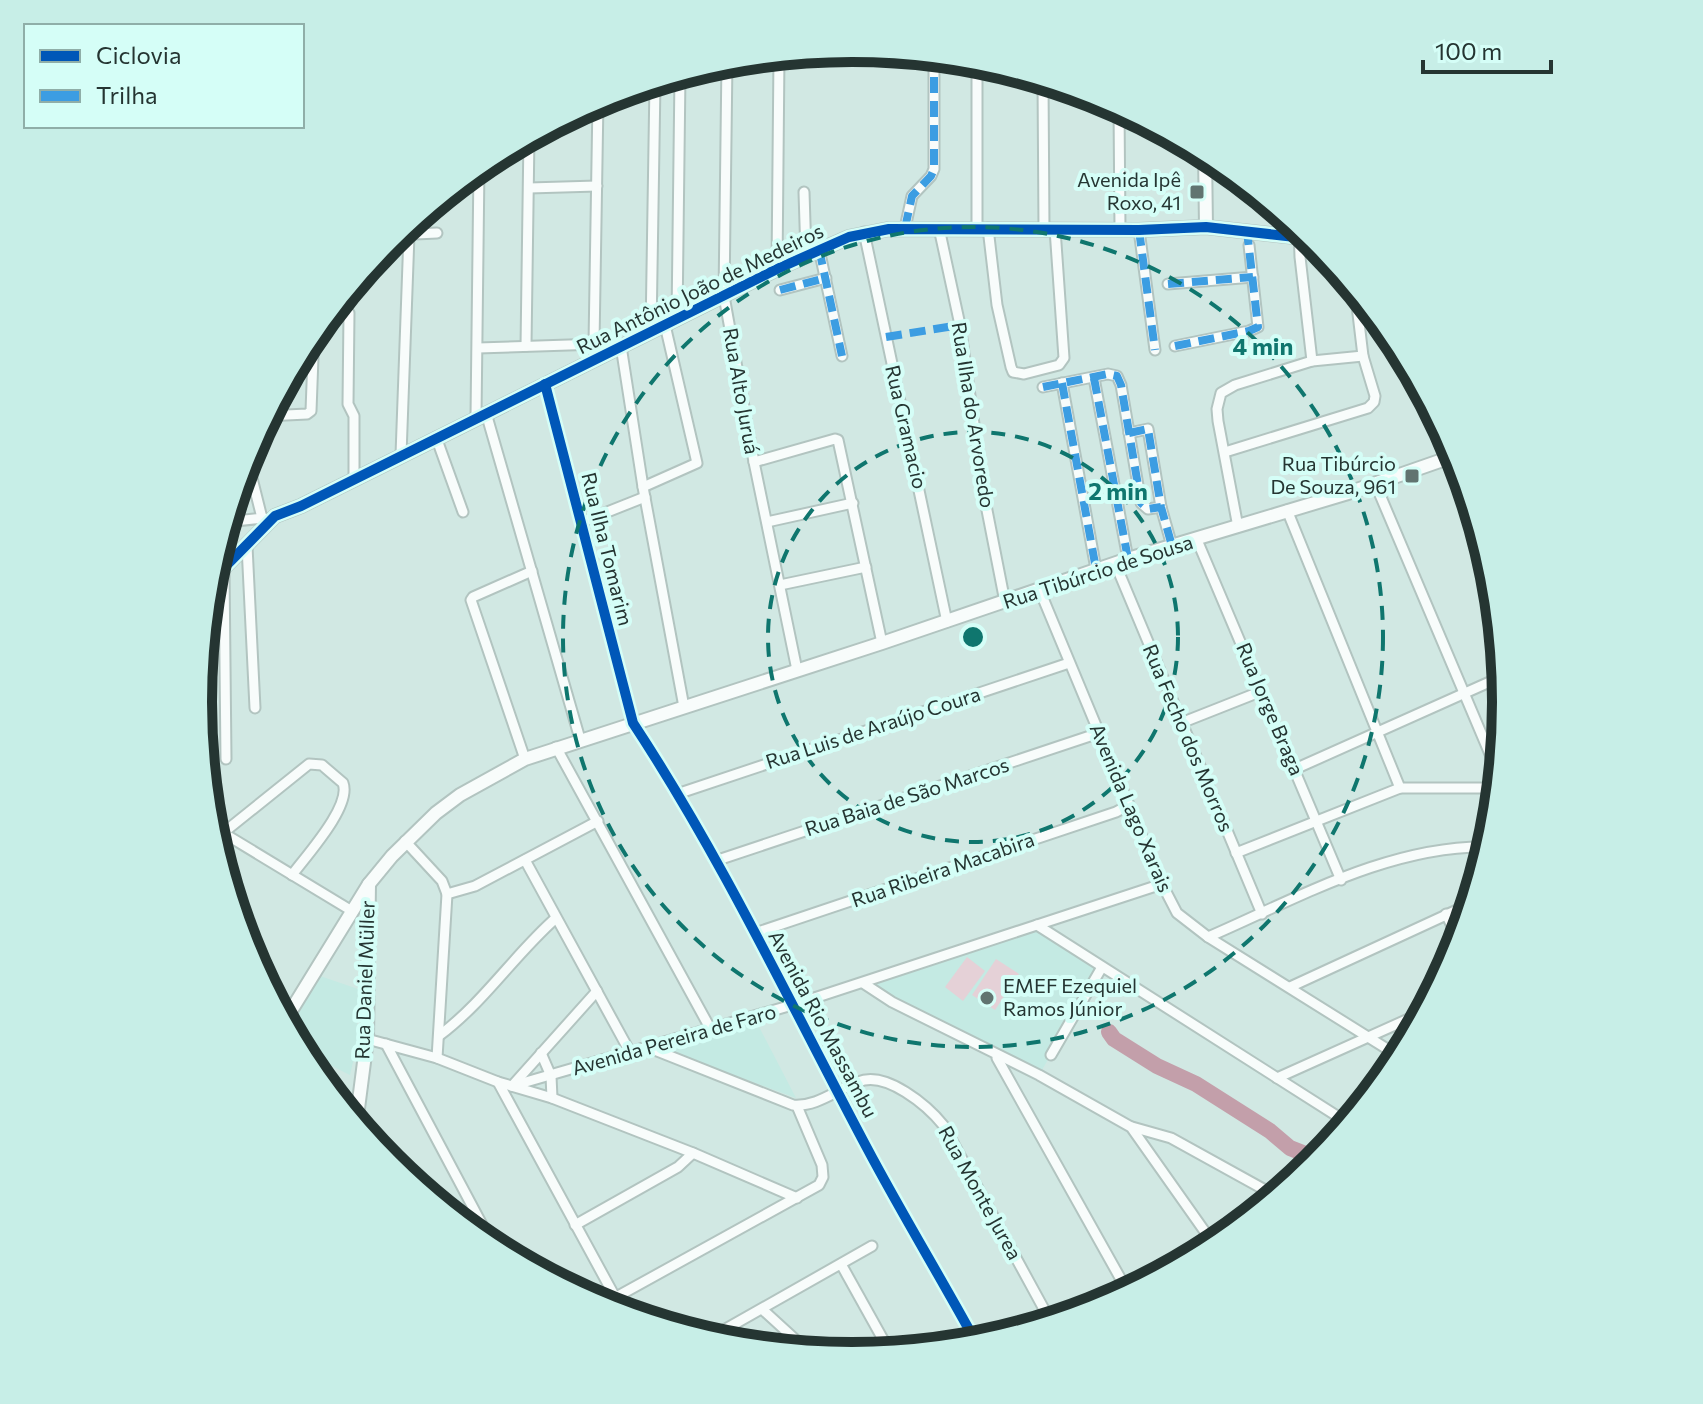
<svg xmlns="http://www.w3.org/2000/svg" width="1703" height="1404" font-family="Commissioner,sans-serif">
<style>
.built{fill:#c4eae3}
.green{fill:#e5d1d7}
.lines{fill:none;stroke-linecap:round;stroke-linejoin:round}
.river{stroke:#c39faa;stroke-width:16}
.street-casing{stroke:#b2c4c0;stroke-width:13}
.secondary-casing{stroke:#b2c4c0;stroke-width:16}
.street{stroke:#f8fcfb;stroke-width:9}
.secondary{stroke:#f8fcfb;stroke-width:12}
.quiet{stroke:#3c9de2;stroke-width:8;stroke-dasharray:16 8;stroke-linecap:butt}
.cycleway-casing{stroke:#d5fef7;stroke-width:15}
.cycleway{stroke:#0057b8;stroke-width:10}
.ring{fill:none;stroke:#0f766e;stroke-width:4;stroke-dasharray:14 10}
.poi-dot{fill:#617470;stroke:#d5fef7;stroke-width:3}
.labels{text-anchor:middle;stroke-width:8;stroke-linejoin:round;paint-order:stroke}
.poi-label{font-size:20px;fill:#253532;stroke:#d5fef7;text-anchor:end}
.street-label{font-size:20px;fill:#253532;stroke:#d5fef7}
.rim{fill:none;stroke:#253532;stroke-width:10}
.centre{fill:#0f766e;stroke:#d5fef7;stroke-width:4}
.ring-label{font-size:24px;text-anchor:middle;font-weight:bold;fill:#0f766e;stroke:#d5fef7;stroke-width:8;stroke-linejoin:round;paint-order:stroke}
</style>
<rect width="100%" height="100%" fill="#d1e8e3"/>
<g class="built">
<path d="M1037,925l65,42 -63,108 -173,-90z"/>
<path d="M320,976l38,13 -1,56 -7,30 -50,-25 -11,-20z"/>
<path d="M756,1021l40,77 -136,-50z"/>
</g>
<g class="green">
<path d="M967,957l18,14 -22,30 -18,-14z"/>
<path d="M996,959l23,15 -24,36 -23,-15z"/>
</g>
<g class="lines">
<path class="river" d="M1109,1032l5,7 43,27 39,18 74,47 20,17 28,11"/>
<g class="street-casing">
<g id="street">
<path d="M727,60l-3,236 30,166 43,208"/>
<path d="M1043,80l1,149"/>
<path d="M1119,107l1,122"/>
<path d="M529,188l68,-2"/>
<path d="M804,192l2,63"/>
<path d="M905,228l7,-32 19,-20 3,-7v-113"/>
<path d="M939,228l21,97 24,170 21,107"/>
<path d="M977,228v-168"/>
<path d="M988,228l9,77 14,62 2,5 11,2 35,-9 5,-7 -9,-129"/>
<path d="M1299,228l1,29 12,104"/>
<path d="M1139,230l16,120"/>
<path d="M864,232l83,390"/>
<path d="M394,235l43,-2"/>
<path d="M819,249l23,107"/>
<path d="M777,269l2,-214"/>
<path d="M360,275l14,-1"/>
<path d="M1168,284l85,-7"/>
<path d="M780,290l46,-12"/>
<path d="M349,313l-1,91 6,12v63"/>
<path d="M677,320l3,-246"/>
<path d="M651,332l4,-250"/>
<path d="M594,344l4,-244"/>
<path d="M526,346l3,-210"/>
<path d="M621,346l22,141 41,220"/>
<path d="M1175,346l74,-15 9,-4 -9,-82"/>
<path d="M478,348l121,-4 13,7"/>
<path d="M1094,378l34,181"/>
<path d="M1062,383l34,186"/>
<path d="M545,384l88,339c89,135 158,282 234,425 35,66 74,130 110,196"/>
<path d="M1043,387l65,-13 9,2 4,9 20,118 7,6 13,-2"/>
<path d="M486,413l94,326"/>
<path d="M266,416l41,-2 4,-3 3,-81"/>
<path d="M476,417l3,-251"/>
<path d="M1129,433l19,-4 13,78 11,39"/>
<path d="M436,437l27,75"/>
<path d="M249,449l1,21 12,48"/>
<path d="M1225,452l143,-44 6,-6 1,-6 -12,-40 -8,-67"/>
<path d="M401,455l8,-220"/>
<path d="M754,462l81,-23 3,1 44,203"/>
<path d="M1375,483l123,290"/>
<path d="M643,487l54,-24 -32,-138"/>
<path d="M1287,510l113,278"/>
<path d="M226,522l38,-4"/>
<path d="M582,522l63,-25"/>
<path d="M767,522l86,-19"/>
<path d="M1238,527l-20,-106 -1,-12 4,-16 14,-8 77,-24 51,-5"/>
<path d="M1197,540l144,340"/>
<path d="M247,546l8,162"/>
<path d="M1115,563l147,351"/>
<path d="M224,569l2,190"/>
<path d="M780,585l86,-18"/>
<path d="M1040,591l122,293 15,29 31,24 192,120"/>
<path d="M1181,723l81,-32"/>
<path d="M556,747l154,281"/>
<path d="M525,759l-54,-159 2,-3 59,-26"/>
<path d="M1295,769l208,-93"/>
<path d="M677,794l392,-131"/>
<path d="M210,825l142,86"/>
<path d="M223,833l86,-69 13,1 21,18c9,23 -37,73 -51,92"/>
<path d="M405,841l37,40 5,13 -10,164"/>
<path d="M1236,853l164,-65h97"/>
<path d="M525,860l105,192"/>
<path d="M715,861l384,-128"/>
<path d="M447,894l28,-8 123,-65"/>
<path d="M1446,914l13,26"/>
<path d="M1037,925l311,198"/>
<path d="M755,933l361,-121 13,-7"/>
<path d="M1208,937c88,-38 182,-92 280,-90"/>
<path d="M863,983l29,19 147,73 92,52 84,119"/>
<path d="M1290,987l180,-83"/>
<path d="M440,1035c44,-33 75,-81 116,-117"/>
<path d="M367,1039l70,19 61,24 54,16 141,55 104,45"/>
<path d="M386,1044l109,205"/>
<path d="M647,1047l146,58c24,2 43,-15 65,-23 28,-12 70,24 86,44l107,196"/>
<path d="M541,1053l10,23 1,22"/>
<path d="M1051,1055l51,-88"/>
<path d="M997,1058l131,234"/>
<path d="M1277,1078l147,-66"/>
<path d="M498,1082l117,215"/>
<path d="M512,1086l287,-83 363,-119"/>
<path d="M512,1086l85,-95"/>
<path d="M1132,1127l39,11 105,58"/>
<path d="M575,1225l103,-58 15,-14"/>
<path d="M841,1264l49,88"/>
<path d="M600,1306l219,-121 4,-8 -1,-12 -25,-59"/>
<path d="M762,1309l47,43"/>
<path d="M708,1339l164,-93"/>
</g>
</g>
<g class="secondary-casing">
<g id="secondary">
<path d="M1205,153l1,74"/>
<path d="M209,583l66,-67 26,-10 476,-237 72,-32 40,-8 250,1 67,-3 107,12"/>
<path d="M284,1022l85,-138 23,-28 44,-43 24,-18 65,-36 357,-116 246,-84 220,-66 109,-38"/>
<path d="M356,1124l11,-85 2,-155"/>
</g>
</g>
<use href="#street" class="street"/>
<use href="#secondary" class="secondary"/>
<g class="quiet">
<path d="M905,228l7,-32 19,-20 3,-7v-113"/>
<path d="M1139,230l16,120"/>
<path d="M819,249l23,107"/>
<path d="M1168,284l85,-7"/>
<path d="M780,290l46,-12"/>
<path d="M886,337l74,-12"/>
<path d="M1175,346l74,-15 9,-4 -11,-96"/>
<path d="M1094,378l34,181"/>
<path d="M1062,383l34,186"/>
<path d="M1043,387l65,-13 9,2 4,9 20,118 7,6 13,-2"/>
<path d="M1129,433l19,-4 13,78 11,39"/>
</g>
<g class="cycleway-casing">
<g id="cycleway">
<path d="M545,384l88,339c89,135 158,282 234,425 35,66 74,130 110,196"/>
<path d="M209,583l66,-67 26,-10 476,-237 72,-32 40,-8 250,1 67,-3 107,12"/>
</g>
</g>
<use href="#cycleway" class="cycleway"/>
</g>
<g class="ring">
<circle cx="973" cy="637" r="205"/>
<circle cx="973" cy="637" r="410"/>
</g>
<g class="poi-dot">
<rect x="1189" y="184" width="16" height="16" rx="4"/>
<rect x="1404" y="468" width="16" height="16" rx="4"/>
<circle cx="987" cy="998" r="8"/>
</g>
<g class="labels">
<g class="poi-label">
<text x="1181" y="187">Avenida Ipê<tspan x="1181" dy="23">Roxo, 41</tspan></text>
<text x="1396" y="471">Rua Tibúrcio<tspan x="1396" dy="23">De Souza, 961</tspan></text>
<text x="1003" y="993" text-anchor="start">EMEF Ezequiel<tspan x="1003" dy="23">Ramos Júnior</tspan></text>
</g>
<g class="street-label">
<text transform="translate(700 289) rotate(-26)" y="7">Rua Antônio João de Medeiros</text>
<text transform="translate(741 391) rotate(80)" y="7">Rua Alto Juruá</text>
<text transform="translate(973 415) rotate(81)" y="7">Rua Ilha do Arvoredo</text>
<text transform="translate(906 427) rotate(77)" y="7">Rua Gramacio</text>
<text transform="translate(607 549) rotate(76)" y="7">Rua Ilha Tomarim</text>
<text transform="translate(1098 572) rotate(-18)" y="7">Rua Tibúrcio de Sousa</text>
<text transform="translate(1270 709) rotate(67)" y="7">Rua Jorge Braga</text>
<text transform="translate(873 728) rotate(-18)" y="7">Rua Luis de Araújo Coura</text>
<text transform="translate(1188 738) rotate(67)" y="7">Rua Fecho dos Morros</text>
<text transform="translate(907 797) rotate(-18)" y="7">Rua Baia de São Marcos</text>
<text transform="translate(1131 808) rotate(67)" y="7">Avenida Lago Xarais</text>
<text transform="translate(943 870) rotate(-19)" y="7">Rua Ribeira Macabira</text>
<text transform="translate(365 980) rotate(-88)" y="7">Rua Daniel Müller</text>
<text transform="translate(823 1024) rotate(62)" y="7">Avenida Rio Massambu</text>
<text transform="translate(674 1040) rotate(-16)" y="7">Avenida Pereira de Faro</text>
<text transform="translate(980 1193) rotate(61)" y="7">Rua Monte Jurea</text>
</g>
</g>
<path d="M0 0H1703V1404H0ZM212 702a640 640 0 1 1 1280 0a640 640 0 1 1-1280 0Z" fill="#c7eee7" fill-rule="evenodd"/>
<path class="rim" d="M212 702a640 640 0 1 1 1280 0a640 640 0 1 1-1280 0Z"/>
<circle cx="973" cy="637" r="12" class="centre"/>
<g class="ring-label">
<text x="1263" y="355">4 min</text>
<text x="1118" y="500">2 min</text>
</g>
<rect x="24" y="24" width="280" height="104" fill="#d5fef7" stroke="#8faea8" stroke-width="2"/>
<rect x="40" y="50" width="40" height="12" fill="#0057b8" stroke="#8faea8" stroke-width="2"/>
<text x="96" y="64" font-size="24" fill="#253532">Ciclovia</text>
<rect x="40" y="90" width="40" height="12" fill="#3c9de2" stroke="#8faea8" stroke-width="2"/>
<text x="96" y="104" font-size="24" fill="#253532">Trilha</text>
<path d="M1423 60v12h128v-12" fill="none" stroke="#253532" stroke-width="4"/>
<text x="1435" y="60" font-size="24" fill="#253532" stroke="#d5fef7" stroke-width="6" paint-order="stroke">100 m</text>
</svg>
